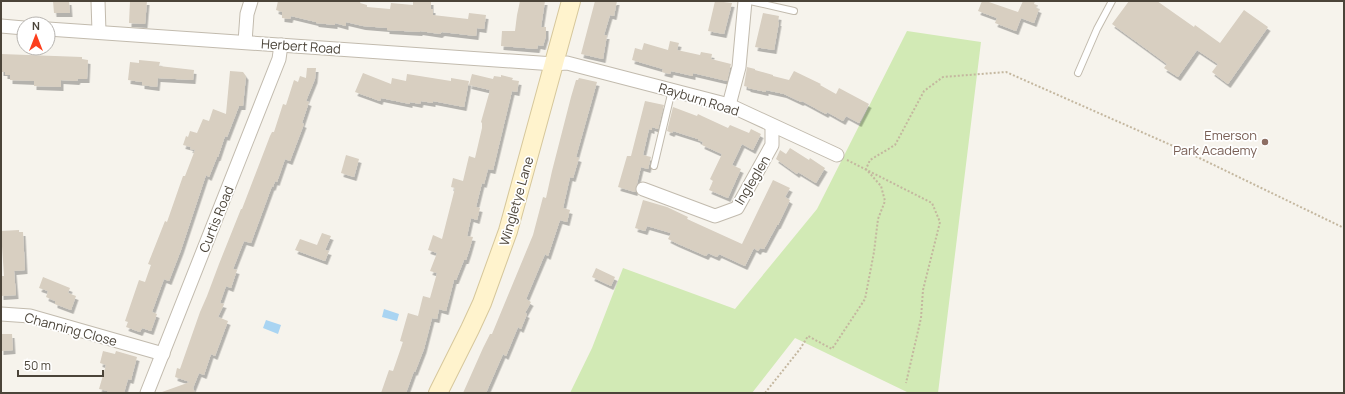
<svg xmlns="http://www.w3.org/2000/svg" width="1345" height="394" font-family="Manrope,sans-serif">
<style>
.green{fill:#d2eab5}
.water{fill:#a9d4f2}
.building{fill:#d8cfc1;filter:url(#shadow)}
.lines{fill:none;stroke-linecap:round;stroke-linejoin:round}
.lane-casing{stroke:#c2bbae;stroke-width:8}
.street-casing{stroke:#c2bbae;stroke-width:15}
.secondary-casing{stroke:#d6c79b;stroke-width:20}
.path{stroke:#c4b79f;stroke-width:2;stroke-dasharray:2 2;stroke-linecap:butt}
.lane{stroke:#fff;stroke-width:6}
.street{stroke:#fff;stroke-width:13}
.secondary{stroke:#fff3cd;stroke-width:18}
.education-dot{fill:#8d6e63;stroke:#fff;stroke-width:1.5}
.labels{text-anchor:middle;stroke-width:3.5;stroke-linejoin:round;paint-order:stroke}
.street-label{font-size:13px;fill:#4b4439;stroke:#fff}
.education-label{font-size:13px;fill:#785e54;stroke:#fff;text-anchor:end}
</style>
<defs>
<filter id="shadow"><feDropShadow dx="2.5" dy="4" stdDeviation="0" flood-color="#0004"/></filter>
</defs>
<rect width="100%" height="100%" fill="#f6f3ec"/>
<path class="green" d="M907,31l74,11 -43,351h-29l-114,-55 -43,55h-182l22,-45 31,-80 112,41 82,-100z"/>
<g class="water">
<path d="M384,309l15,5 -2,7 -15,-4z"/>
<path d="M266,320l15,5 -3,9 -15,-6z"/>
</g>
<g class="building">
<path d="M53,1h16l1,12h-16z"/>
<path d="M130,1h17l-2,23 -16,-1z"/>
<path d="M278,1h83l-1,2 7,2v2l23,2 1,-6 22,2v-4h18v8h2v6l35,4 1,-6 17,2 -2,14 -7,-1 -1,8 -34,-4 -2,2 -20,-3v1l-33,-2v-2l-24,-2 -17,-4v4l-11,-3v2l-19,-2v-1l-25,-6 -1,3 -8,-1v-6l-6,-2z"/>
<path d="M520,1h25l-4,26h5v9l-3,10 -5,-1 -1,4 -36,-3 1,-15h13l2,-16z"/>
<path d="M595,1h22l-3,15 -4,-1 -6,20h3l-4,24 -22,-5z"/>
<path d="M715,1l17,2 -8,31 -16,-3z"/>
<path d="M982,1h4l32,11 5,-11h12l-1,3 3,1 -1,3 3,1 -5,14 -13,-5 -5,13 -21,-8 2,-5 -19,-7z"/>
<path d="M1129,1h28l37,26 1,-2 25,18 24,-33 24,17 -40,57 -16,-12 6,-8 -21,-14 -19,27 -14,-9 3,-4 -55,-40z"/>
<path d="M763,13l16,3 -1,6h1l-5,28 -19,-3z"/>
<path d="M670,41l9,2 -2,7 23,5 1,-3 11,2 -1,5 20,5 -4,17 -34,-8v3l-22,-5 -1,3 -8,-2 1,-3 -31,-9 3,-12 7,2 2,-7 24,7z"/>
<path d="M1,54l81,3v2l6,1 -1,19h-9l-1,2 -16,-1v7l-27,-1v-5l-24,-1v-5h-5v-3h-4z"/>
<path d="M139,60l21,2 -1,4 35,4 -1,10 -35,-2 -1,9 -15,-2v-3l-14,-2 2,-18 9,1z"/>
<path d="M747,67l8,2v1l18,5v1l16,4 5,-9 27,13 -1,1 16,9 3,-6 30,16 -10,19 -13,-7 -3,5 -16,-9 -1,2 -24,-13 -1,1 -17,-8 -18,-4v2l-18,-4v-1l-4,-1z"/>
<path d="M307,68h9l-1,11 -9,22 3,1 -7,21 2,1 -14,37 -5,-2 -8,23 -2,-1 -2,6 -1,-1 -21,57 -7,-2 -11,28 4,1 -6,18 -5,-2 -6,17 4,1 -6,13 10,4 -13,35 -4,-2 -7,21 -5,-2 -6,15 2,5h-33v-1l28,-10 -15,-5 2,-9 3,1 20,-57 7,-16 12,-32 22,-55h1l28,-73 2,-4h2l9,-28 3,1 8,-25 4,2 2,-6 6,2z"/>
<path d="M230,71l13,1 3,4 -3,30h-4l-12,31 -2,-1 -7,21h-1l-8,20 -3,-2 -25,75 -12,31 -5,-2 -12,33 5,2 -6,17 -9,-3 -2,4 -14,-5 2,-5 -3,-1 14,-41 6,2 6,-17 -3,-1 17,-43 2,1 16,-46h2l10,-26 -5,-1 1,-2 -8,-2 3,-9 2,1 2,-6 7,2 6,-14 6,2 4,-12 13,5z"/>
<path d="M363,73l28,11 1,-6 14,3 1,-7 44,7v-3l18,3 -5,26 -31,-6v2l-12,-2 -1,3 -10,-2v2l-29,-6 -1,3 -25,-9z"/>
<path d="M472,74l21,5 1,-3 7,1v-2l12,3 -1,2 7,1 -2,11 -5,-1 -19,79 -5,-1 -4,15 -2,-1 -6,24 4,1 -3,12 -6,-2 -4,18 6,1 -4,14 -3,9h-2l-8,20h-2l-8,31 -7,-2 -2,10 -5,-1 -8,31 -9,23 -1,-1 -8,22h-25l8,-23 4,1 10,-29 -3,-1 8,-28 10,3 5,-20 7,2 7,-25 -7,-2 7,-18 -9,-3 5,-15 9,4 13,-51 -4,-1 2,-9 10,3 6,-25 6,2 7,-30v-5l-1,-1 9,-32 -21,-5z"/>
<path d="M579,78l18,4 -21,75 3,1 -6,20 -3,-1 -7,31 7,2 -3,12 -7,-2 -12,36 -3,-2 -19,45 5,3 -6,11 2,1 -6,15 -3,-2 -12,29 -3,-2 -17,39h-23l20,-45 7,-14h2l41,-99 10,-38 3,1 6,-27 19,-74 5,-17h2z"/>
<path d="M645,101l19,4 -6,24 -6,-2v3l-3,-1 -6,26 8,2 -3,12 -7,-2 -6,25 -17,-5 9,-31h4z"/>
<path d="M673,107l24,9 1,-2 4,2 26,12 2,-3 19,8 2,-4 10,5 -8,16 -11,-6 -10,21 9,4 -13,29 -19,-8 4,-9 -3,-2 12,-25 -20,-9 1,-3 -5,-2v-1l-25,-8 -1,2 -5,-2z"/>
<path d="M790,148l19,12 1,-2 15,10 -9,15 -18,-11 -1,2 -21,-15 4,-9 6,4z"/>
<path d="M346,155l13,4 -5,18 -13,-4z"/>
<path d="M773,180l17,8 -5,9 5,3 -12,25h-1l-13,24 -4,-1 -2,3 -4,-3 -9,18 -26,-12 -2,3 -9,-4 -2,3 -30,-13 -8,-4 3,-6 -24,-7 -2,5 -10,-3 8,-28 24,7 21,10 -1,2 55,25z"/>
<path d="M19,230v2h4l2,38 -11,1 2,24 -15,1v-20h3l-3,-45z"/>
<path d="M322,233l9,3 -6,14 4,1 -4,10 -30,-11 5,-11 17,6z"/>
<path d="M596,268l19,9 -4,9 -19,-9z"/>
<path d="M43,277l27,11 -2,5 8,3 -5,14 -16,-6v-3l-9,-4 2,-6 -9,-3z"/>
<path d="M1,334h11l1,16 -12,1z"/>
<path d="M103,351l12,3 1,-3 21,6 -6,23 -3,-1 -4,14h-17l1,-2 -9,-2 7,-24 -6,-2z"/>
</g>
<g class="lines">
<g class="lane-casing">
<g id="lane">
<path d="M750,1l44,10"/>
<path d="M1078,73l19,-44 15,-28"/>
<path d="M654,166l18,-76"/>
</g>
</g>
<g class="street-casing">
<g id="street">
<path d="M98,1l1,31"/>
<path d="M1,26l23,2"/>
<path d="M48,29l506,35 13,-1 162,42 108,50"/>
<path d="M245,42l2,-28 4,-13"/>
<path d="M729,105l10,-38 6,-66"/>
<path d="M643,189l72,27 22,-8 35,-63v-19"/>
<path d="M1,314l29,2 133,38"/>
<path d="M147,393l132,-334 2,-14"/>
</g>
</g>
<g class="secondary-casing">
<path id="secondary" d="M438,393l32,-64 12,-26 26,-72 63,-230"/>
</g>
<g class="path">
<path d="M847,160l85,43 8,19 -17,68 -2,28 -15,65"/>
<path d="M765,393l35,-44 8,-13 24,13 33,-50 9,-47 4,-33 7,-18 -4,-15 -15,-17 4,-9 25,-15 29,-54 19,-14 63,-5 183,81 155,75"/>
</g>
<use href="#lane" class="lane"/>
<use href="#street" class="street"/>
<use href="#secondary" class="secondary"/>
</g>
<circle class="education-dot" cx="1265" cy="142" r="4"/>
<g class="labels">
<g class="street-label">
<text transform="translate(301 46) rotate(4)" y="5">Herbert Road</text>
<text transform="translate(699 99) rotate(17)" y="5">Rayburn Road</text>
<text transform="translate(752 180) rotate(-59)" y="5">Ingleglen</text>
<text transform="translate(516 201) rotate(-74)" y="5">Wingletye Lane</text>
<text transform="translate(216 219) rotate(-68)" y="5">Curtis Road</text>
<text transform="translate(71 329) rotate(15)" y="5">Channing Close</text>
</g>
<g class="education-label">
<text x="1257" y="140">Emerson<tspan x="1257" dy="15">Park Academy</tspan></text>
</g>
</g>
<rect width="1345" height="394" fill="none" stroke="#4b4439" stroke-width="4"/>
<g transform="translate(36 36)"><circle r="19" fill="#ffffff" stroke="#b7b4b0"/>
<path d="M0-3L7 15L0 10L-7 15Z" fill="#fc3f1d"/>
<text y="-6" font-size="11" font-weight="bold" text-anchor="middle" fill="#4b4439">N</text>
</g>
<path d="M18 370v6h85v-6" fill="none" stroke="#4b4439" stroke-width="2"/>
<text x="24" y="370" font-size="12" fill="#4b4439" stroke="#ffffff" stroke-width="3" paint-order="stroke">50 m</text>
</svg>
